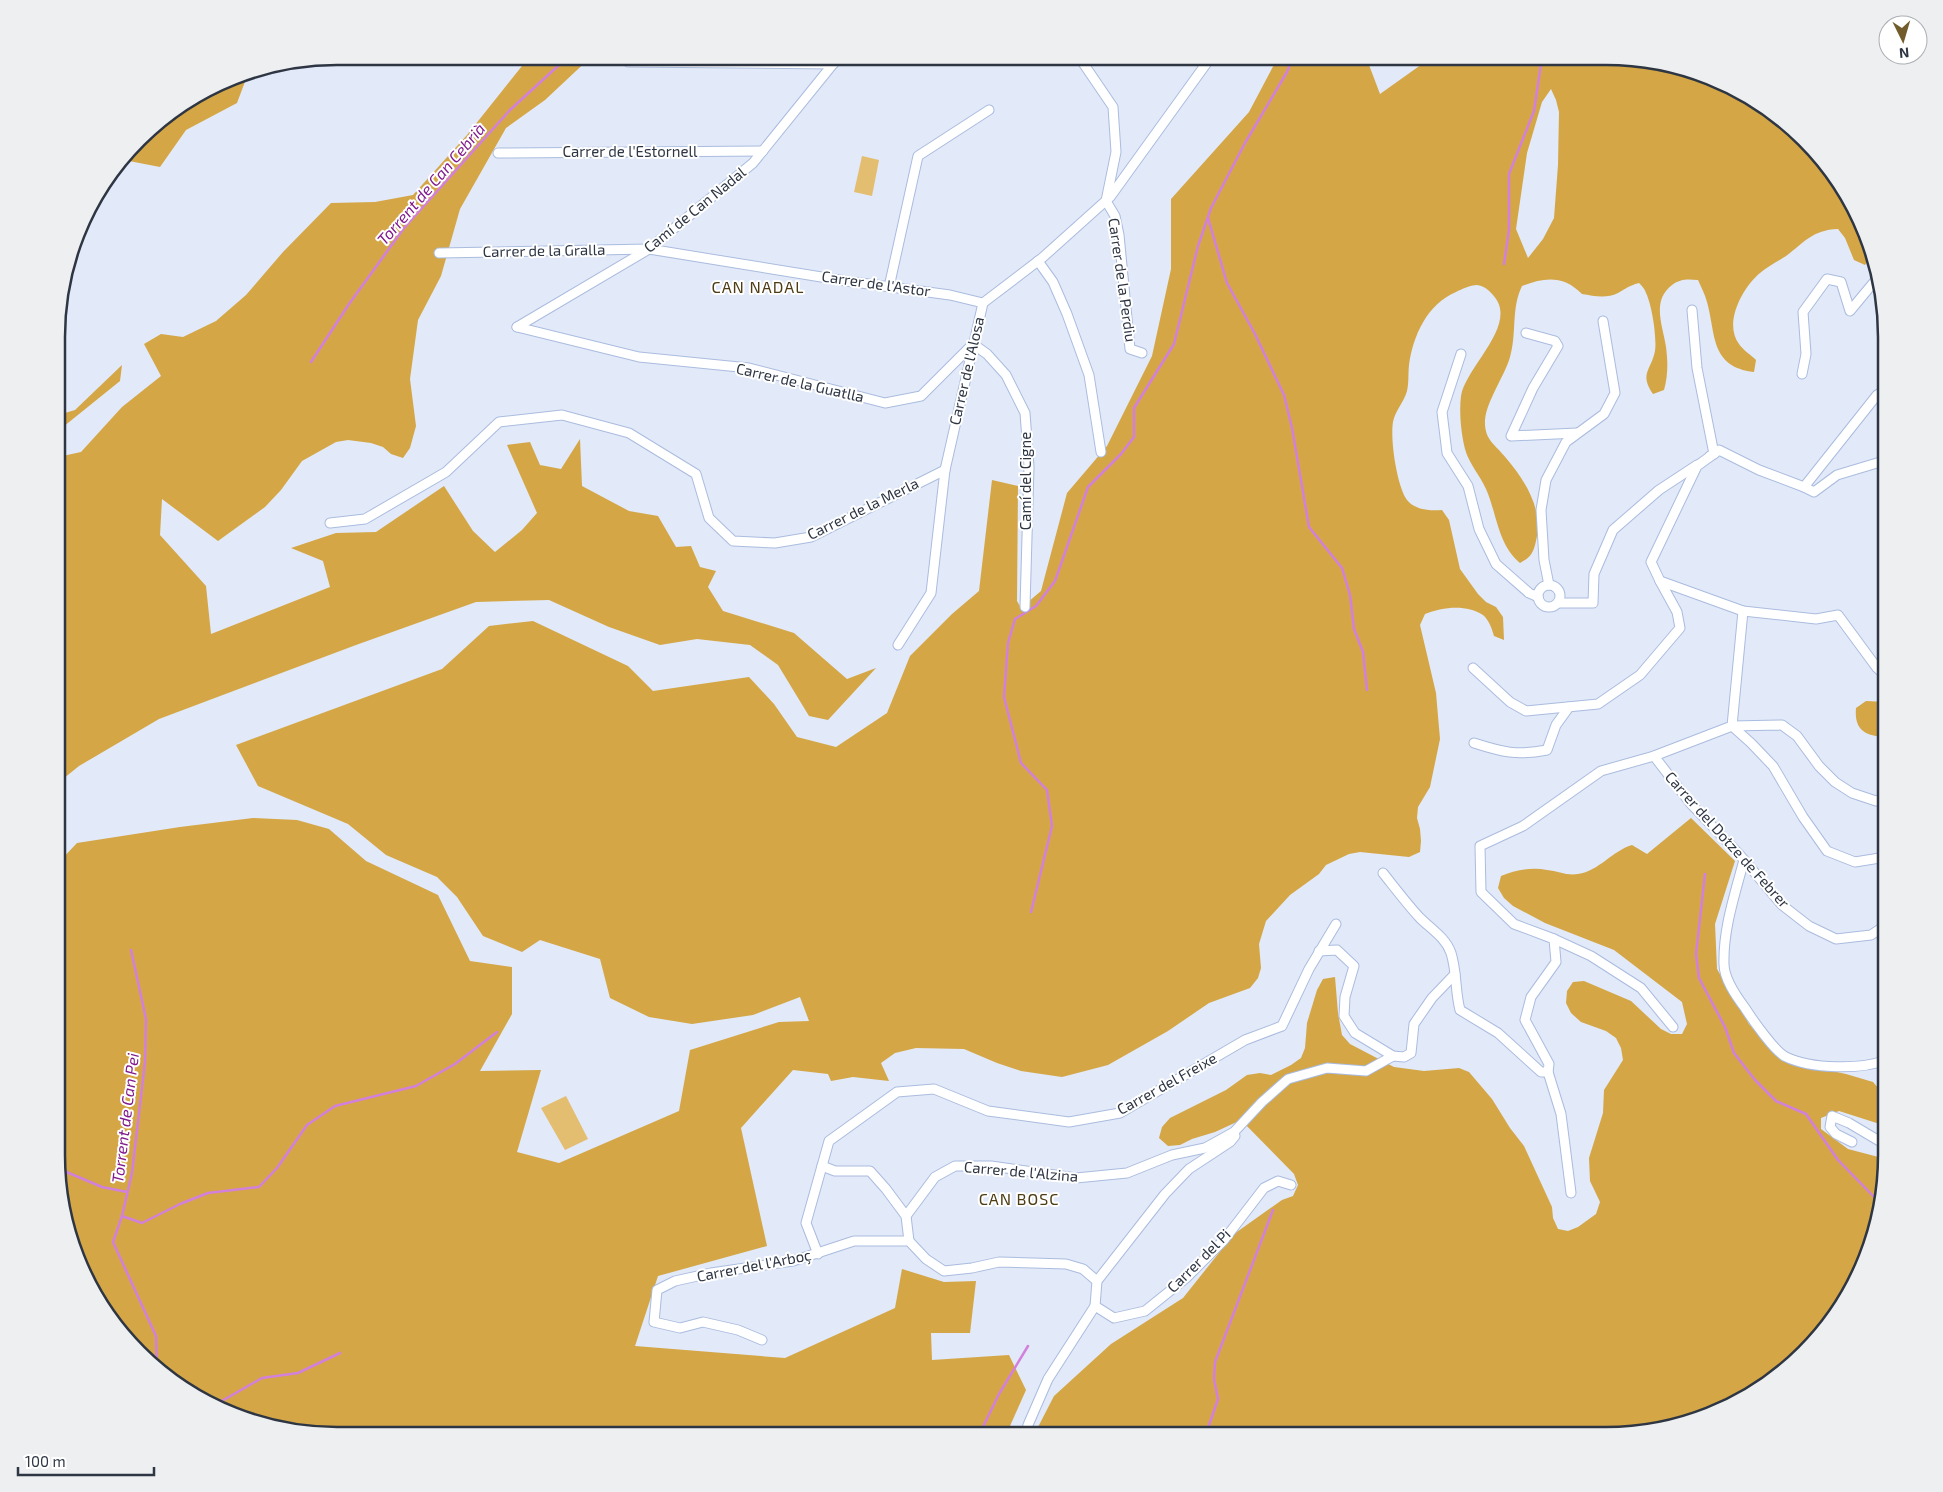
<svg xmlns="http://www.w3.org/2000/svg" width="1943" height="1492" font-family="'Exo 2',sans-serif">
<style>
.green{fill:#e3bd70}
.forest{fill:#d4a645;fill-rule:evenodd}
.lines{fill:none;stroke-linecap:round;stroke-linejoin:round}
.stream{stroke:#d380dc;stroke-width:2.5}
.minor-casing{stroke:#aabcdf;stroke-width:11}
.minor{stroke:#fff;stroke-width:9}
.labels{text-anchor:middle;stroke-width:4;stroke-linejoin:round;paint-order:stroke}
.street-label{font-size:15px;fill:#2e3644;stroke:#fff}
.water-label{font-size:16px;font-style:italic;fill:#811b8c;stroke:#fff}
.neighbourhood-label{font-size:16px;letter-spacing:1px;fill:#4e3c15;stroke:#fff}
.rim{fill:none;stroke:#2e3644;stroke-width:2.5}
</style>
<rect width="100%" height="100%" fill="#e2e9f8"/>
<g class="green">
<path d="M862,156l17,4 -7,36 -18,-4z"/>
<path d="M566,1096l22,43 -23,11 -24,-42z"/>
</g>
<g class="forest">
<path d="M530,56h62l-47,44 -39,28 -46,81 -19,67 -23,44 -8,59 6,47 -6,22 -7,10 -12,-4 -8,-7 -12,-4 -23,-3 -12,2 -34,19 -21,29 -16,17 -47,34 -56,-42 -2,36 46,51 5,48 119,-47 -7,-26 -32,-13 45,-15 40,-1 68,-46 29,45 22,21 27,-22 15,-17 -30,-68 23,-3 10,23 21,4 19,-30 2,47 47,25 29,5 18,31 15,-1 9,21 16,4 -8,16 15,24 71,22 53,46 29,-11 -48,52 -19,-4 -31,-51 -28,-20 -53,-6 -37,6 -51,-18 -60,-27 -73,2 -120,43 -197,74 -80,47 -21,17v-326l23,-5 41,-45 39,-31 -17,-32 17,-10 22,3 33,-16 30,-26 37,-43 48,-49 44,-1 38,-7 54,-60z"/>
<path d="M1278,57h88l14,37 52,-37h192l89,21 78,48 67,87 14,43 -7,9 -11,-5 -9,-22 -7,-9c-26,1 -33,13 -52,27 -9,6 -18,10 -26,17 -17,14 -37,50 -21,71 4,6 12,11 17,16l-2,12c-44,-5 -38,-38 -47,-70 -2,-8 -6,-15 -9,-22 -11,-1 -18,-1 -26,5 -21,16 -9,41 -6,62 2,15 2,29 -2,43l-11,4c-14,-21 -2,-23 2,-43 2,-13 -3,-46 -9,-58 -1,-4 -4,-7 -7,-10 -11,3 -12,5 -21,10 -12,6 -24,3 -36,1 -18,-19 -38,-17 -60,-8 -11,22 -5,47 -12,71 -5,18 -24,45 -25,63 -1,20 10,24 21,38 18,21 36,49 31,78 -3,15 -4,20 -17,27 -22,-18 -23,-49 -34,-74 -6,-14 -17,-25 -21,-40 -4,-16 -6,-37 -4,-53 5,-30 59,-72 32,-101 -4,-5 -9,-9 -16,-10 -7,0 -15,4 -21,7 -29,12 -43,44 -47,73 -1,9 0,18 -2,26 -3,11 -12,20 -14,31 -3,18 4,64 14,78 8,10 23,11 35,10l7,10 11,49 18,25 8,8 10,5 7,10 1,23 -10,-4c-2,-7 -5,-16 -11,-21 -16,-11 -41,-8 -58,-1l-5,11 16,68 4,46 -10,48 -12,20 -1,11 3,11 1,12 -1,11 -11,5 -49,-5 -11,2 -23,11 -7,9 -29,21 -24,26 -7,23 2,24 -3,10 -8,10 -41,15 -41,28 -60,34 -46,12 -41,-6 -24,-8 -33,-14 -48,-1 -21,5 -14,10 8,18 -36,-4 -22,4 -3,-7 -35,-4 -52,58 26,118 -109,30 -23,70 150,12 110,-50 7,-39 42,13 32,-1 -6,52h-39l1,27 77,-5 17,35 -20,45h-687l-89,-21 -78,-48 -67,-87 -28,-106 1,-310 19,-20 103,-16 73,-9 44,2 32,9 37,32 72,34 32,66 42,6v47l-32,57 61,-1 -24,82 42,11 120,-52 11,-61 89,-28 30,-1 -9,-24 -47,18 -61,9 -43,-7 -39,-19 -10,-39 -60,-19 -18,12 -39,-16 -26,-39 -20,-20 -51,-22 -38,-31 -90,-38 -22,-41 206,-76 47,-43 44,-5 95,45 25,25 96,-14 25,27 23,33 39,10 51,-34 23,-57 42,-42 27,-23 13,-111 26,6 -1,115 4,7 20,-17 26,-98 40,-47 45,-90 19,-87v-70l78,-87zM1551,89l5,11 3,12 -1,53 -4,53 -11,21 -15,19 -12,-29 11,-76 15,-51z"/>
<path d="M247,71h2l-12,32 -51,27 -26,37 -36,-7 28,-34z"/>
<path d="M122,365l-2,16 -62,50v-16l17,-5z"/>
<path d="M1866,701l20,1v35c-20,-1 -32,-6 -30,-29z"/>
<path d="M1691,818l44,43 -20,63 2,45 32,55 32,36 65,14 27,8 13,15v29l-47,-15 -18,7v11l27,20 38,10v14l-21,89 -48,78 -87,67 -69,23 -55,6 -570,-1v-4l18,-35 57,-52 72,-46 51,-64 48,-34 11,-4 5,-11 -4,-11 -53,-54 -26,12 -23,7 -12,6 -12,1 -9,-8 3,-11 8,-9 56,-28 21,-15 13,-2 11,2 20,-10 10,-7 4,-10 2,-25 10,-33 6,-11 12,-2 3,36 4,22 8,9 44,23 30,4 35,-3 10,4 23,27 18,29 14,18 28,61 1,11 5,11 10,2 10,-4 18,-13 4,-12 -10,-21 -1,-23 14,-45 1,-23 19,-30 -2,-12 -5,-10 -10,-7 -25,-9 -10,-9 -5,-10 1,-12 6,-9 11,-1 47,20 30,28 10,5h11l5,-10 -5,-22 -68,-52 -69,-27 -32,-17 -9,-8 -6,-10 3,-12c14,-6 31,-9 46,-6 11,1 20,6 31,4 21,-3 34,-23 54,-29l15,9z"/>
</g>
<g class="lines">
<g class="stream">
<path d="M1208,218l19,65 28,51 29,61 8,33 17,99 33,41 8,27 4,34 9,23 4,38"/>
<path d="M1504,264l5,-34v-56l25,-63 8,-54"/>
<path d="M311,362l38,-58 55,-76 106,-118 49,-45 4,-9"/>
<path d="M1705,874l-9,80 3,24 26,49 9,26 21,27 21,21 30,13 32,46 41,42"/>
<path d="M1031,912l21,-86 -5,-36 -26,-27 -17,-66 4,-54 7,-24 21,-13 19,-25 33,-94 33,-33 13,-17v-29l40,-64 24,-98 13,-38 34,-65 42,-71 6,-15"/>
<path d="M131,950l15,69 -1,43 -13,111 -10,43 -9,26 43,94 1,33"/>
<path d="M57,1168l45,19 25,5"/>
<path d="M122,1216l20,7 38,-19 28,-11 51,-6 18,-19 30,-43 28,-19 81,-20 39,-22 42,-32"/>
<path d="M213,1404l7,-2 42,-24 36,-5 42,-20"/>
<path d="M979,1435l20,-41 29,-48"/>
<path d="M1202,1436l6,-8 10,-29 -4,-20 1,-17 58,-152"/>
</g>
<g class="minor-casing">
<g id="minor">
<path d="M1079,57l34,50 3,45 -10,49 9,15 4,19 11,114 12,4"/>
<path d="M628,62l205,2"/>
<path d="M498,153l265,-2"/>
<path d="M439,253l210,-4 197,32 104,14 33,8"/>
<path d="M1038,261l15,21 14,32 22,61 12,77"/>
<path d="M889,287l29,-131 71,-46"/>
<path d="M1692,310l5,58 17,86 -4,2"/>
<path d="M517,327l122,30 110,11 136,35 36,-7 52,-52 14,10 19,21 19,38 4,54 -4,140"/>
<path d="M517,327l132,-78 104,-86 80,-99 8,-8"/>
<path d="M1526,333l29,8 3,5 -25,42 -22,48 66,-3"/>
<path d="M1461,354l-19,58 5,41 21,33 11,43 17,35 33,29 9,4"/>
<path d="M1802,374l4,-20 -3,-42 24,-33 14,3 9,29 29,-35"/>
<path d="M1804,487l10,5 23,-17 50,-15"/>
<path d="M330,523l35,-4 81,-47 53,-50 63,-7 67,18 67,41 13,44 24,23 42,2 36,-6 134,-67"/>
<path d="M1549,585l-5,-25 -3,-50 5,-30 20,-38 38,-28 11,-21 -12,-72"/>
<circle cx="1549" cy="596" r="11"/>
<path d="M1558,603h35l1,-29 19,-44 46,-40 38,-25"/>
<path d="M898,645l33,-52 14,-123 38,-167 59,-45 68,-61 101,-140"/>
<path d="M1473,668l37,34 16,9 72,-7 42,-29 40,-47 -3,-16 -17,-31"/>
<path d="M1886,676l-9,-8 -39,-53 -22,4 -73,-8 -83,-30 -9,-19 46,-96 22,-16 40,20 45,17 73,-92 10,-6"/>
<path d="M1732,726l19,17 22,23 30,51 24,34 28,11 31,-5"/>
<path d="M1732,726l50,-1 15,11 22,30 16,16 17,11 24,8 10,-2"/>
<path d="M1474,743c28,9 43,13 73,7l9,-25 13,-18"/>
<path d="M1654,756l37,48 48,50 43,51 27,21 27,13 35,-4 15,-10"/>
<path d="M1744,860c-9,34 -21,69 -20,104 0,15 12,32 21,44 7,11 30,44 41,49 25,12 75,13 100,3"/>
<path d="M1383,873c12,15 24,31 37,45 11,11 26,20 31,35 6,19 4,38 9,57l38,23 43,39h7l1,-8 -24,-44 6,-23 25,-35 -2,-23 -40,-15 -33,-32 -1,-46 43,-20 78,-55 53,-15 78,-30 11,-115"/>
<path d="M1554,939l37,17 50,32 32,39"/>
<path d="M1319,951l18,-1 17,16 -9,31 -1,19 11,17 38,23 11,1 7,-4 3,-29 18,-26 23,-24"/>
<path d="M1548,1072l13,42 10,79"/>
<path d="M1852,1142l-16,-8 -6,-7 2,-11 17,7 37,22"/>
<path d="M822,1166l13,5h35l16,18 20,27 3,25"/>
<path d="M906,1216l29,-39 20,-11h36l85,12 51,-5 45,-18 33,-7 29,-16 28,-30 26,-23 39,-11 39,3 27,-15"/>
<path d="M818,1254l-12,-31 23,-82 68,-49 37,-3 54,22 81,11 51,-9 125,-73 37,-14 27,-57 27,-45"/>
<path d="M1095,1306l19,12 31,-7 41,-33 38,-38 40,-52 14,-7 13,4"/>
<path d="M762,1340l-24,-10 -35,-8 -23,6 -26,-6 3,-32 18,-9 36,-8 82,-12 61,-20h55l17,18 18,12 28,-3 27,-6 67,2 17,5 14,12"/>
<path d="M1026,1435l2,-10 20,-46 47,-73 2,-25 68,-87 24,-25 41,-27 5,-6 -1,-4"/>
</g>
</g>
<use href="#minor" class="minor"/>
</g>
<g class="labels">
<g class="street-label">
<text x="630" y="157">Carrer de l'Estornell</text>
<text transform="translate(695 210) rotate(-39)" y="5">Camí de Can Nadal</text>
<text transform="translate(544 251) rotate(-1)" y="5">Carrer de la Gralla</text>
<text transform="translate(1122 280) rotate(82)" y="5">Carrer de la Perdiu</text>
<text transform="translate(876 284) rotate(8)" y="5">Carrer de l'Astor</text>
<text transform="translate(967 371) rotate(-77)" y="5">Carrer de l'Alosa</text>
<text transform="translate(800 383) rotate(13)" y="5">Carrer de la Guatlla</text>
<text transform="translate(1026 481) rotate(-90)" y="5">Camí del Cigne</text>
<text transform="translate(863 509) rotate(-26)" y="5">Carrer de la Merla</text>
<text transform="translate(1727 840) rotate(48)" y="5">Carrer del Dotze de Febrer</text>
<text transform="translate(1167 1084) rotate(-29)" y="5">Carrer del Freixe</text>
<text transform="translate(1021 1172) rotate(5)" y="5">Carrer de l'Alzina</text>
<text transform="translate(1199 1261) rotate(-45)" y="5">Carrer del Pi</text>
<text transform="translate(754 1266) rotate(-11)" y="5">Carrer del l'Arboç</text>
</g>
<g class="water-label">
<text transform="translate(431 184) rotate(-49)" y="6">Torrent de Can Cebrià</text>
<text transform="translate(125 1118) rotate(-83)" y="6">Torrent de Can Pei</text>
</g>
<g class="neighbourhood-label">
<text x="758" y="293">CAN NADAL</text>
<text x="1019" y="1205">CAN BOSC</text>
</g>
</g>
<path d="M0 0H1943V1492H0ZM337 65H1606A272 272 0 0 1 1878 337V1155A272 272 0 0 1 1606 1427H337A272 272 0 0 1 65 1155V337A272 272 0 0 1 337 65Z" fill="#eeeff0" fill-rule="evenodd"/>
<path class="rim" d="M337 65H1606A272 272 0 0 1 1878 337V1155A272 272 0 0 1 1606 1427H337A272 272 0 0 1 65 1155V337A272 272 0 0 1 337 65Z"/>
<g transform="translate(1903 40) rotate(175)"><circle r="24" fill="#ffffff" stroke="#abafb4"/>
<path d="M0-4L9 19L0 12L-9 19Z" fill="#735c2c"/>
<text y="-8" font-size="14" font-weight="bold" text-anchor="middle" fill="#2e3644">N</text>
</g>
<path d="M18 1467v8h136v-8" fill="none" stroke="#2e3644" stroke-width="2.5"/>
<text x="25" y="1467" font-size="15" fill="#2e3644" stroke="#ffffff" stroke-width="4" paint-order="stroke">100 m</text>
</svg>
